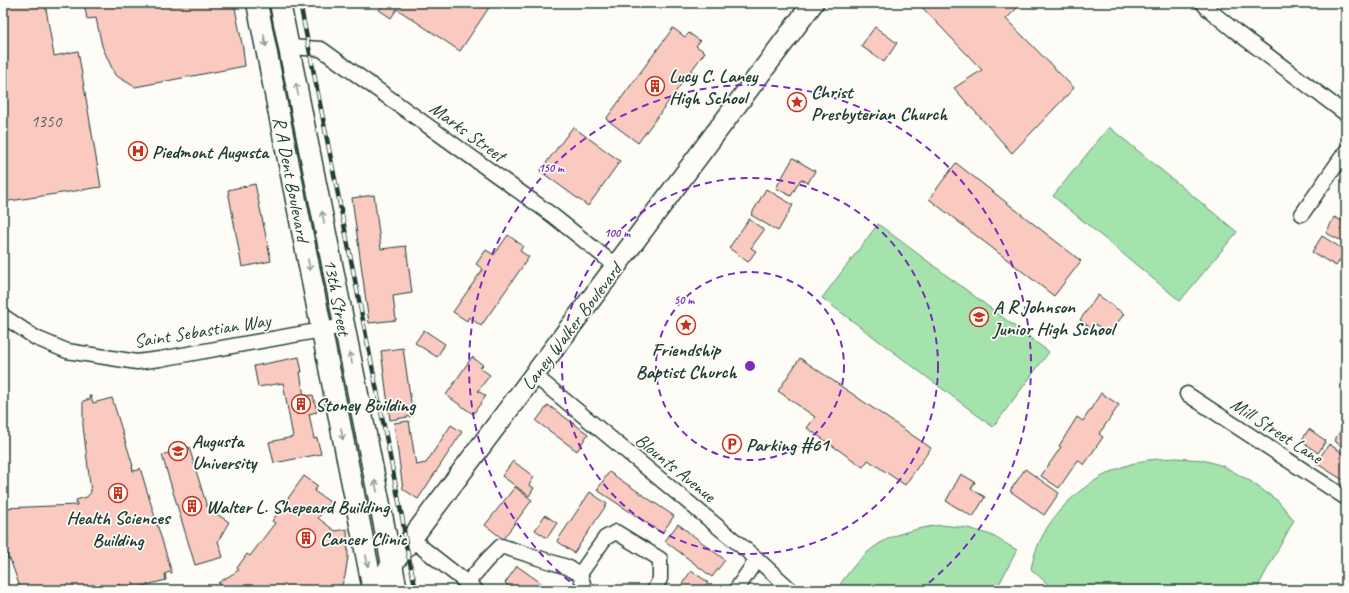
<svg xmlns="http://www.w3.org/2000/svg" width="1349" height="593" font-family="Caveat,sans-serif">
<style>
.green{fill:#a4e3ac;stroke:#629070}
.building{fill:#facac1;stroke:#1f3d34}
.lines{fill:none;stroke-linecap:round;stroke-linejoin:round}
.street-casing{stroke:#1f3d34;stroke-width:17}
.secondary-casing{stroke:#1f3d34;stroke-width:23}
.street{stroke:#fdfcf7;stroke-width:14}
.secondary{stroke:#fdfcf7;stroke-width:20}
.rail-casing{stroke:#1f3d34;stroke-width:4.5}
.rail{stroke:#fdfcf7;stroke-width:3;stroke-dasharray:9;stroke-linecap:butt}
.oneway{stroke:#8e9c96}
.ring{fill:none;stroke:#7b2cbf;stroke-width:2;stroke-dasharray:7 5}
.labels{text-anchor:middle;stroke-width:3.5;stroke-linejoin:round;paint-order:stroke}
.number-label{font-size:17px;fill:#566057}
.poi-label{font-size:19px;font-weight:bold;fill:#1f3d34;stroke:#fdfcf7;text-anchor:start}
.street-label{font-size:19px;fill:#1f3d34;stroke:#fdfcf7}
.centre{fill:#7b2cbf;stroke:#fdfcf7;stroke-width:2}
.ring-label{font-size:12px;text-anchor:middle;font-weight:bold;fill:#7b2cbf;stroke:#fdfcf7;stroke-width:3.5;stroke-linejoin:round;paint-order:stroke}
</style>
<rect width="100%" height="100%" fill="#fdfcf7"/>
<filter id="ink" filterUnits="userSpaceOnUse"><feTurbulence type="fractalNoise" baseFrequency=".025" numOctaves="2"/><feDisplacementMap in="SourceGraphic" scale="8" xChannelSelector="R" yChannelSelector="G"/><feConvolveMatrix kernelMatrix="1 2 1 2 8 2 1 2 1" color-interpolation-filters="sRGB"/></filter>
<g filter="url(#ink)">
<g class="green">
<path d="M1109,127l128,105 -57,69 -127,-105z"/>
<path d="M878,224l171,128 -56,75 -171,-129z"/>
<path d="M1176,458l27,2 20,6 27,15 28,20 16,19 -38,70h-202l-23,-21c9,-50 52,-90 100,-105 14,-5 30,-5 45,-6z"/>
<path d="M941,525l27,3 23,7 26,15 -21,40h-152l-5,-4c29,-43 52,-54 102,-61z"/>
</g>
<g class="building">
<path d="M3,3h42l9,53 24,-5 23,136 -98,15z"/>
<path d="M84,3h150l9,46 2,17 -110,21 -20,-12 -13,-29 -6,-28 -9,1z"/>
<path d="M384,3h108l-32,48 -63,-42 -6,9 -12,-8z"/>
<path d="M918,3h104l-16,16 68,69 -62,65 -58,-65 28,-18z"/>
<path d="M875,27l22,16 -13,19 -23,-16z"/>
<path d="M673,28l12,9 4,-4 11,8 -4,5 9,6 -67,91 -32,-24z"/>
<path d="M573,127l47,34 -32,45 -48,-35z"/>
<path d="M793,158l22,13 -7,12 -7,-4 -10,17 -15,-8z"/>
<path d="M956,163l125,98 -27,35 -125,-97z"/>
<path d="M255,184l16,77 -29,6 -14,-77z"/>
<path d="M766,189l27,16 -15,26 -27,-16z"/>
<path d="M374,195l7,54 25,-3 6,47 -19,3 3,24 -27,3 -17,-125z"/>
<path d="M1334,217l12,6v20l-20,-10z"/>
<path d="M749,219l15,11 -13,18 5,3 -8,11 -19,-14z"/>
<path d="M508,235l15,11 -3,5 9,6 -48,69 -12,-9 -2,4 -14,-9 30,-43 -7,-5 10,-14 8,5z"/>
<path d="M1322,236l24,15 -10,15 -24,-14z"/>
<path d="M1098,295l26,19 -15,20 -14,-10 -3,5 -12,-9z"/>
<path d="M3,330l4,3 -4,7z"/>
<path d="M424,330l21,14 -8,13 -22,-14z"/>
<path d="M403,348l10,68 -23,4 -9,-69z"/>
<path d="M299,357l3,15h-2l4,24 9,-1 4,17 -8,2 5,25 3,-1 4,16 -47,9 -5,-21 24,-5 -10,-54 -25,4 -4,-21z"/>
<path d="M472,357l11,8 -3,3 10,7 -12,16 8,5 -13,18 -27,-19z"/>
<path d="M800,358l131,90 -26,37 -37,-25 -5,7 -56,-39 8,-11 -37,-26z"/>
<path d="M1101,393l18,12 -20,29 4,3 -19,28 -6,-5 -19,28 -18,-12 20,-29 -2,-1 18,-29 6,4z"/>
<path d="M89,396h2l2,7 19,-5 21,68h-1l1,5 6,-1 1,-2 32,105h-2l-1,-1 -4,2 1,6 -31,8 -2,-6 -2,1 1,3 -9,2h-2l-1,-4 -13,6h-1l-1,-3 -8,3h-76l-11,-31h-2l-1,-6h-4v-8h5v-5h-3l-1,-32 73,-3 -1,-5 11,-3 4,-5 -8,-66v-25l7,-2z"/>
<path d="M548,405l40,29 -11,17 -41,-30z"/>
<path d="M409,421l7,44 10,-2 25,-38 11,7 -44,67 -15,-10 -9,-66z"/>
<path d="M1343,427l3,2v20l-12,-8z"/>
<path d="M1309,429l17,12 -8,12 -17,-12z"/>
<path d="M1329,444l17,11v27l-30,-19z"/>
<path d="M189,447l18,60 5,-2 3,8 14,9 -11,19 5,16 -28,8 -33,-110z"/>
<path d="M513,461l21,16 -5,8 5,3 -5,8 -27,-20z"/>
<path d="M1025,469l34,24 -15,22 -34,-24z"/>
<path d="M609,472l65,44 -12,17 -65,-43z"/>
<path d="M961,474l14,8 -4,7 14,8 -12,20 -27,-16z"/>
<path d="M304,476l14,10 -4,5 16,11 -12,16 17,13 12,-2 1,28 -3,19 -5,14h-107l-15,-7 21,-13 -2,-2 10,-14 3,2 25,-33 -3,-2 9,-12 4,3 4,-4 -5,-4z"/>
<path d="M515,487l17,13 -29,39 -18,-14z"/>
<path d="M590,492l17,12 -33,49 -17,-12z"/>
<path d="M545,515l12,8 -10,15 -12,-8z"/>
<path d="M678,524l47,36 -13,17 -47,-36z"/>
<path d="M517,566l34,24h-37l-9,-7z"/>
<path d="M691,571l17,11 -5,8h-25z"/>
</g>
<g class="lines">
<g class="street-casing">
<g id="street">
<path d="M1203,3l5,6 27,22 111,83"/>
<path d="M289,47l32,2 231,166 64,51"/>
<path d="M1302,214l44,-63"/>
<path d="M3,316l33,22 31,13 70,11 23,-3 184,-33"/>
<path d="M534,375l223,184 34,31"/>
<path d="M1187,394l159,104"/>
<path d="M411,539l65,51"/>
<path d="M580,574l25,-36 11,-6 44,27v20l-6,11"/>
<path d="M467,583l20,-23 14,-14 66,21 13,7 5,16"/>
<path d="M736,590l21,-31"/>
</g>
</g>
<g class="secondary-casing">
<g id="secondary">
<path d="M257,3l116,587"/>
<path d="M280,3l117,587"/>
<path d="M373,590l440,-587"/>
</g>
</g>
<use href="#street" class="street"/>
<use href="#secondary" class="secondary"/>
<g class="rail-casing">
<path id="rail" d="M300,3l103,519 3,23 10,45"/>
</g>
<use href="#rail" class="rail"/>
</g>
<defs><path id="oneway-shaft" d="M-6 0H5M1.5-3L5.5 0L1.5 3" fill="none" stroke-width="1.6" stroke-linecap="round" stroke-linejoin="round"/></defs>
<g class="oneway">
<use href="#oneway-shaft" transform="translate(265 41) rotate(79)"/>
<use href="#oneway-shaft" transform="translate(297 89) rotate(-101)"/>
<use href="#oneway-shaft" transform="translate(323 217) rotate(-101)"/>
<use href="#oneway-shaft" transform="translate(309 265) rotate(79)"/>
<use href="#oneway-shaft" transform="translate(351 358) rotate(-101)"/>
<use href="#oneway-shaft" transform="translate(342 434) rotate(79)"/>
<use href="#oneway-shaft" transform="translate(376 486) rotate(-101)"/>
<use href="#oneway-shaft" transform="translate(367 561) rotate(79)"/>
</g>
</g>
<g class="ring">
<circle cx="750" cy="366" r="94"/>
<circle cx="750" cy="366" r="188"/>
<path d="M579 589A281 281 0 1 1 921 589"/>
</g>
<defs>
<g id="building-ring" transform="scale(1)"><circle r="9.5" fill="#fdfcf7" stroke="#c8321e" stroke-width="1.5"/><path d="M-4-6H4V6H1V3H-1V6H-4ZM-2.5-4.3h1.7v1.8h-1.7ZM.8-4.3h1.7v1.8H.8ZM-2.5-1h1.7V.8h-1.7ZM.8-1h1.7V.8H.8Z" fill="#c8321e"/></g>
<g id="sight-ring" transform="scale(1)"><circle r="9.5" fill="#fdfcf7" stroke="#c8321e" stroke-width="1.5"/><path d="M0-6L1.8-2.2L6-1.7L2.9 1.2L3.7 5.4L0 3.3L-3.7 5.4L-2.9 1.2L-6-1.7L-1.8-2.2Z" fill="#c8321e"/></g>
<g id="hospital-ring" transform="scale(1)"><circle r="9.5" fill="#fdfcf7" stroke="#c8321e" stroke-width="1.5"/><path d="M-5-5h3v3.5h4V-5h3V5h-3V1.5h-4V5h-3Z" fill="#c8321e"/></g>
<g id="school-ring" transform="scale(1)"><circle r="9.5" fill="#fdfcf7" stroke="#c8321e" stroke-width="1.5"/><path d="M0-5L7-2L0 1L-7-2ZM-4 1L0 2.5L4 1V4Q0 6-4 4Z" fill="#c8321e"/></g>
<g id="parking-ring" transform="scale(1)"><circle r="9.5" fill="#fdfcf7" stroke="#c8321e" stroke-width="1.5"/><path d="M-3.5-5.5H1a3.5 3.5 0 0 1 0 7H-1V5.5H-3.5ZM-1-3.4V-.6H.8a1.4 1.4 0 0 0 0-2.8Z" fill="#c8321e"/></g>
<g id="university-ring" transform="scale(1)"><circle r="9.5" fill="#fdfcf7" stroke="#c8321e" stroke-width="1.5"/><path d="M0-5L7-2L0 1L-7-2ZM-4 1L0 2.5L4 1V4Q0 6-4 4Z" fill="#c8321e"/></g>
</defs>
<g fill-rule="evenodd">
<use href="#building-ring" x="655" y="86"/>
<use href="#sight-ring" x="797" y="102"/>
<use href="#hospital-ring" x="138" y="151"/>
<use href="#school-ring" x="979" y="317"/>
<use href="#sight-ring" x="686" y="325"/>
<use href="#building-ring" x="301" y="404"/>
<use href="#parking-ring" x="732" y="444"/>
<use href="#university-ring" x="178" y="451"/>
<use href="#building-ring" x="118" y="493"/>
<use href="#building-ring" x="192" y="506"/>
<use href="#building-ring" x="306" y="538"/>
</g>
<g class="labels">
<g class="number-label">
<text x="46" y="127">1350</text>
</g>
<g class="poi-label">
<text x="669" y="82">Lucy C. Laney<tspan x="669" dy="22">High School</tspan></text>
<text x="811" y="98">Christ<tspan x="811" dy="22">Presbyterian Church</tspan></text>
<text x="152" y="158">Piedmont Augusta</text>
<text x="993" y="313">A R Johnson<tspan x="993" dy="22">Junior High School</tspan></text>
<text x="686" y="356" text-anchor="middle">Friendship<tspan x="686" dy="22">Baptist Church</tspan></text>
<text x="315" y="411">Stoney Building</text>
<text x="192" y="447">Augusta<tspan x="192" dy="22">University</tspan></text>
<text x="746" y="451">Parking #61</text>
<text x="206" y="513">Walter L. Shepeard Building</text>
<text x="118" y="524" text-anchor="middle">Health Sciences<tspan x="118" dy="22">Building</tspan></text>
<text x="320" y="545">Cancer Clinic</text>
</g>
<g class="street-label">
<text transform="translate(468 131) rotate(36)" y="7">Marks Street</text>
<text transform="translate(292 179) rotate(79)" y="7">R A Dent Boulevard</text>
<text transform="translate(338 297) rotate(79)" y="7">13th Street</text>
<text transform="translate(571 326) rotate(-53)" y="7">Laney Walker Boulevard</text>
<text transform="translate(202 330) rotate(-9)" y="7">Saint Sebastian Way</text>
<text transform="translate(1277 430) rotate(33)" y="7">Mill Street Lane</text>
<text transform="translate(676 467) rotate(39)" y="7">Blounts Avenue</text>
</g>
</g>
<circle cx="750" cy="366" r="6" class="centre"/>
<g class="ring-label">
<text x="551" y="172">150 m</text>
<text x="617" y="237">100 m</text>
<text x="684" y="304">50 m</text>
</g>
<rect width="1349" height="593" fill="none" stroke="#fdfcf7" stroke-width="16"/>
<rect x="8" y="8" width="1333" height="577" fill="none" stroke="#1f3d34" stroke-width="1.5" filter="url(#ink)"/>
</svg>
